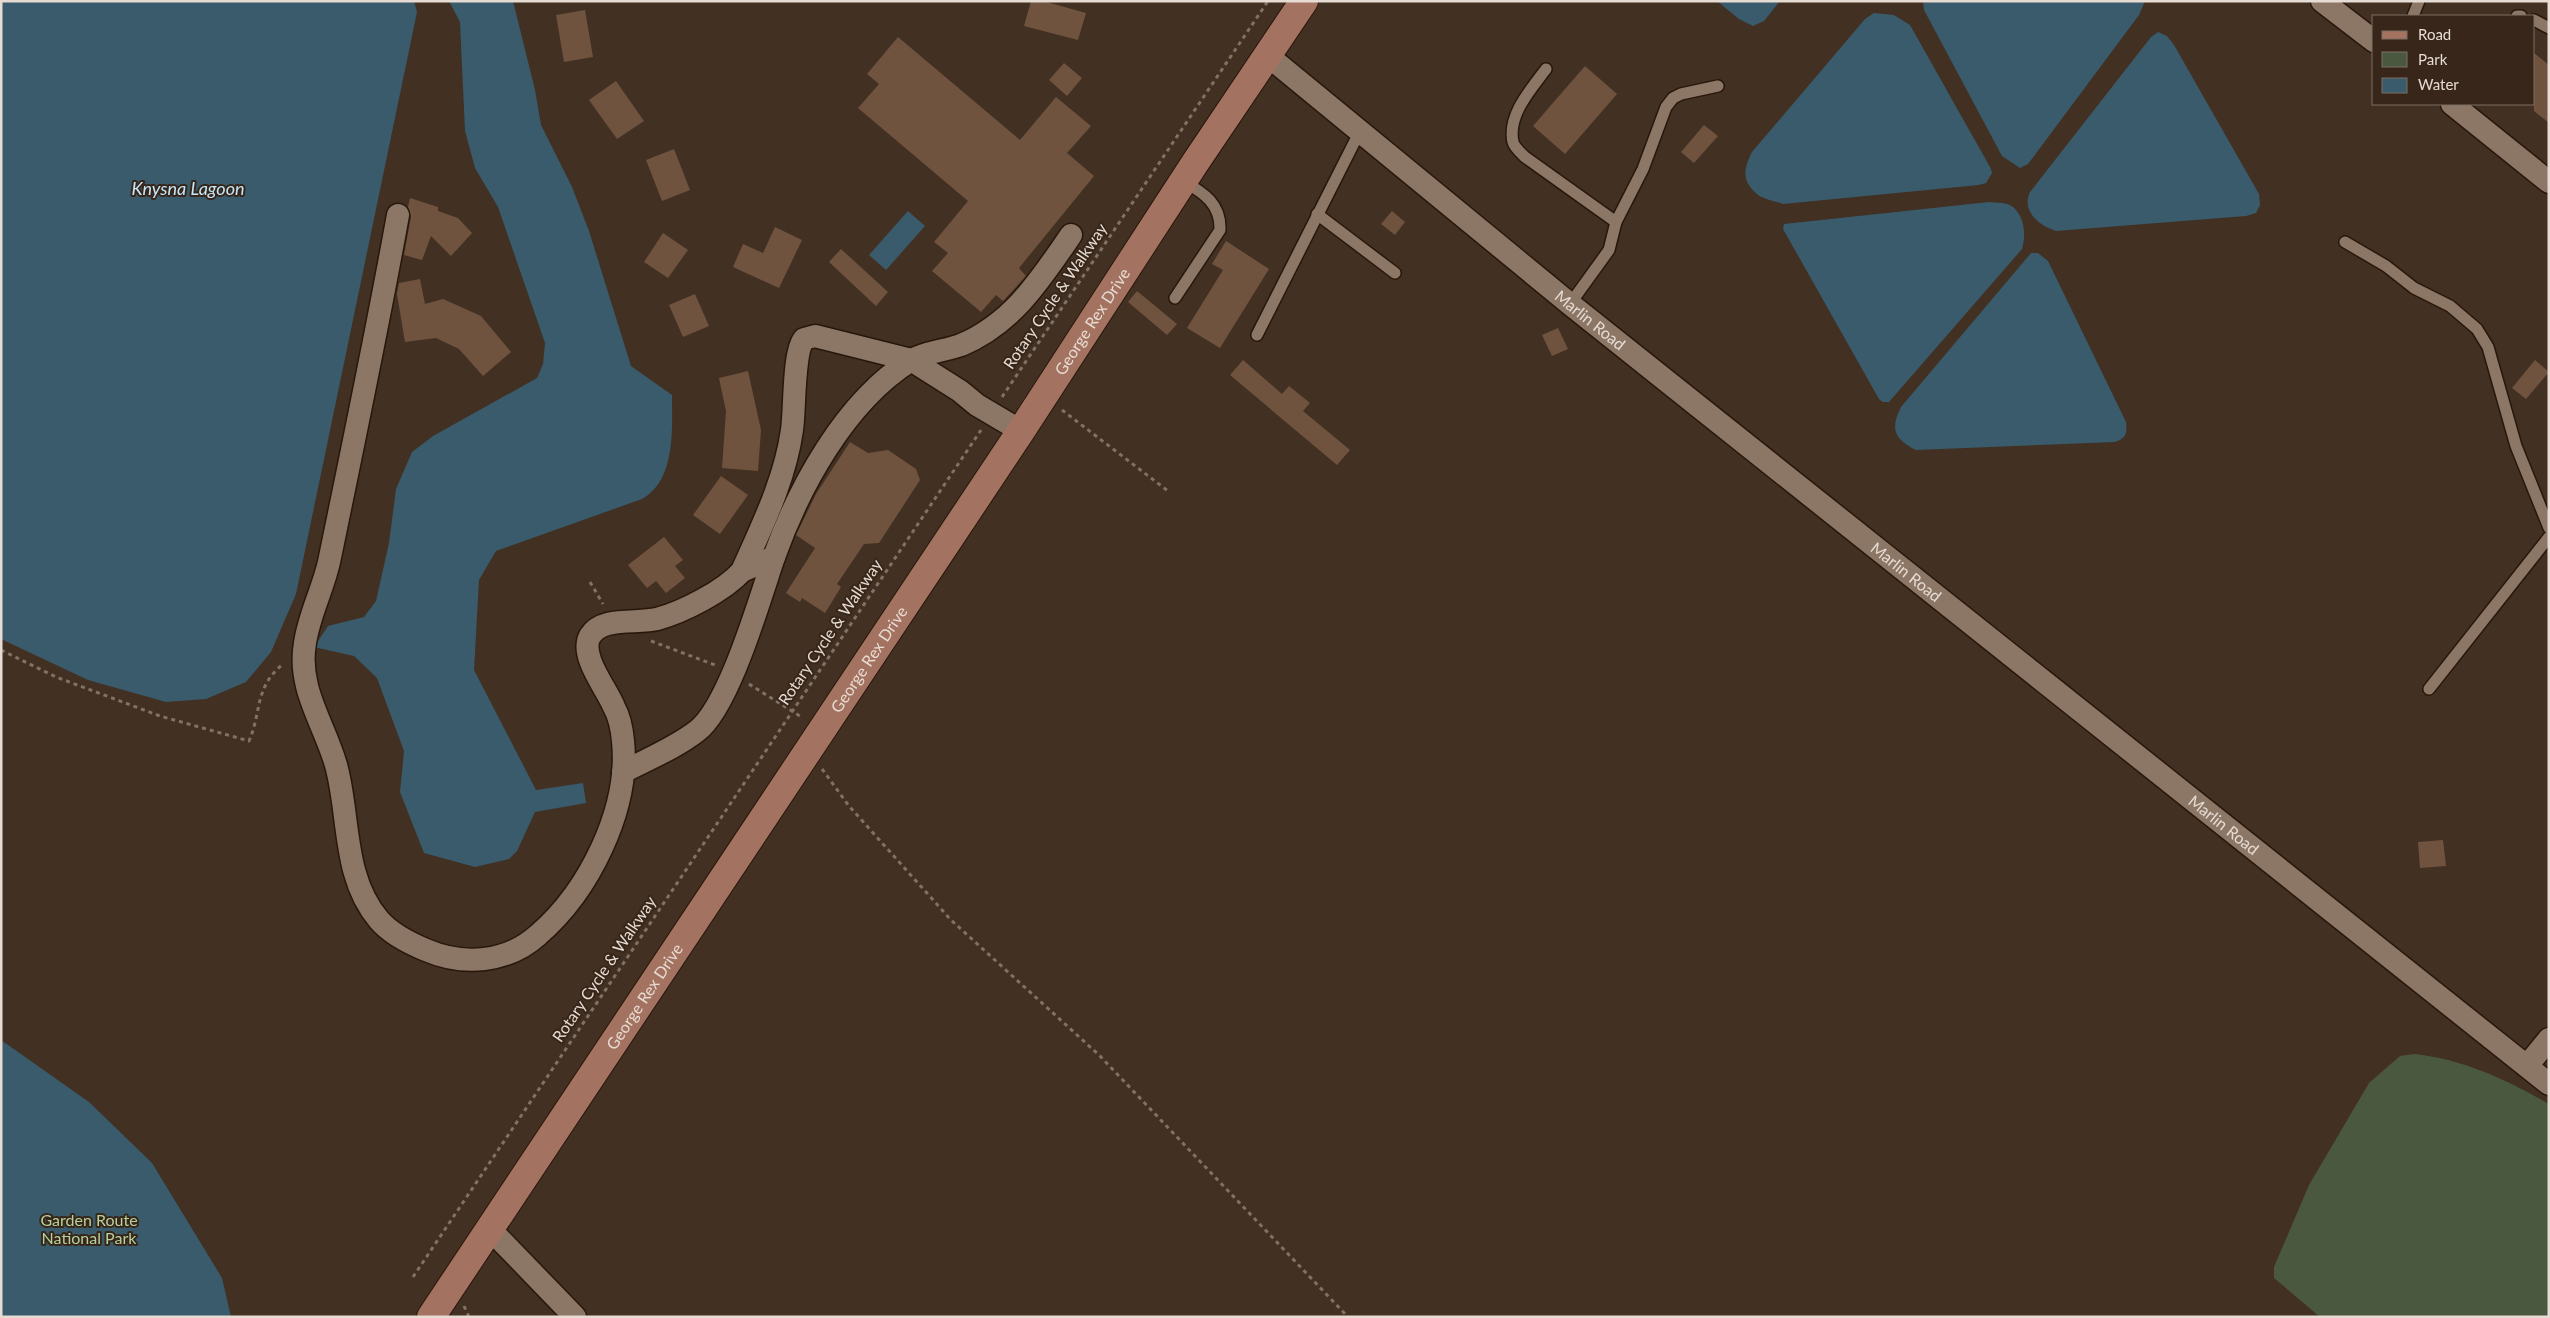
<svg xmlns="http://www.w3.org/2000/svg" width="2550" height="1318" font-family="Lato,sans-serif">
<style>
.green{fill:#4b5840}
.water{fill:#395b6c}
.building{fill:#6f533f}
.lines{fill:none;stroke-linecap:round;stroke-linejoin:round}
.lane-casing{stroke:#28170b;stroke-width:14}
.street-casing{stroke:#28170b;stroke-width:25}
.secondary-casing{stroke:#28170b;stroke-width:30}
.path{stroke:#817266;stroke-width:3;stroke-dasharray:4 4;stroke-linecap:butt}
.lane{stroke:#8c7767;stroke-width:11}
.street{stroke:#8c7767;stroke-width:22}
.secondary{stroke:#a47260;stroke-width:28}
.labels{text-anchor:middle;stroke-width:4;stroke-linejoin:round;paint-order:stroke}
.street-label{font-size:16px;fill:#e7dcd3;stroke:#372619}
.park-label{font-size:16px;fill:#b5d19c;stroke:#372619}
.water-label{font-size:18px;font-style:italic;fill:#c3e7fb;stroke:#372619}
</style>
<rect width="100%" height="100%" fill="#423022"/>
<path class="green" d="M2414,1054c49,5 93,26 135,50v213h-229l-46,-39v-11l35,-82 60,-102 31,-27z"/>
<g class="water">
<path d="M1,1h413l3,11 -121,582 -25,58 -25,30 -40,17 -40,3 -78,-22 -87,-41z"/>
<path d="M449,1h64l22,89 6,35 31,62 17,44 42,135 41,29c0,34 4,85 -30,104l-146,52 -17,29 -5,90 62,120 47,-7 3,20 -51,9 -18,39 -8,8 -34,8 -51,-14 -24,-61 4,-41 -27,-73 -23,-22 -40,-9 14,-21 36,-9 12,-16 13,-58 7,-54 16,-37 21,-16 104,-58 6,-14 2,-21 -47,-136 -23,-39 -10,-37 -5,-109z"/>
<path d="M1717,1h63l-16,20 -11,5 -14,-7z"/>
<path d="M1923,1h222l-6,14 -111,149 -8,4 -18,-12 -78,-146z"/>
<path d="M1874,13l20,2 16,10 80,142 2,6 -6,10 -7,2 -196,19c-8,-3 -21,-5 -26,-10 -16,-13 -13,-26 -5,-42l113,-133z"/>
<path d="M2158,32l9,4 7,9 85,149 1,11 -4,8 -10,3 -190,15c-17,-5 -35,-20 -26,-39l121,-155z"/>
<path d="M1989,202c8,1 18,0 24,5 12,10 13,29 9,42l-133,153h-6l-4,-3 -96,-170 1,-5z"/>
<path d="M908,211l17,15 -39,44 -17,-15z"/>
<path d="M2031,253h7l10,8 78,161c1,11 1,16 -11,20l-199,8c-22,-11 -26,-21 -15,-43z"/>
<path d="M1,1040l88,62 63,61 70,115 9,39h-230z"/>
</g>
<g class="building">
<path d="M1031,1h12l43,12 -8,27 -54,-14z"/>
<path d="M585,10l8,47 -29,5 -8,-47z"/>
<path d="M898,37l122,103 36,-43 35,29 -24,27 27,23 -75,92 7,8 -23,25 -7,-6 -15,17 -49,-41 16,-18 -14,-11 34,-41 -110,-93 21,-24 -12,-10z"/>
<path d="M2534,53l15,12v58l-15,-12z"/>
<path d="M1064,63l18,15 -15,18 -18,-16z"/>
<path d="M1585,66l32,28 -52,60 -32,-28z"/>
<path d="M616,81l28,40 -27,18 -28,-39z"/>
<path d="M1704,125l14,11 -24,27 -13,-11z"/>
<path d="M674,149l16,41 -28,11 -16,-41z"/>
<path d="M410,198l28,9v4l20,7 14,15 -21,23 -20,-20 -9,24 -18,-5 7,-38 -3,-10z"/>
<path d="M1392,211l13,11 -10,13 -14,-11z"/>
<path d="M775,227l27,13 -23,48 -46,-21 10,-23 20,9z"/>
<path d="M663,233l25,17 -20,28 -24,-16z"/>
<path d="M1226,241l43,28 -49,79 -33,-20 36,-58 -11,-6z"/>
<path d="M841,249l47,43 -12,14 -47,-44z"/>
<path d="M420,279l5,25 18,-5 38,17 30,36 -28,24 -24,-27 -23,-11 -31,4 -8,-48 2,-11z"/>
<path d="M1137,291l40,33 -10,11 -39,-33z"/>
<path d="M695,294l14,32 -26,11 -14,-32z"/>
<path d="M1558,328l10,21 -16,7 -10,-21z"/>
<path d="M1243,360l39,34 7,-8 21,17 -7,8 47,39 -13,15 -107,-90z"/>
<path d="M2535,360l14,12 -23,27 -14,-11z"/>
<path d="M748,371l13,59 -3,41 -36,-3 4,-57 -7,-33z"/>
<path d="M850,442l18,11 20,-3 28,19 4,11 -41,63 -15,1 -27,40 4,3 -16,26 -23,-15 -2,4 -14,-9 29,-45 -19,-13 20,-41z"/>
<path d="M721,476l27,19 -28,39 -27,-19z"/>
<path d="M664,537l19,23 -8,6 10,12 -19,15 -10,-12 -9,7 -19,-23z"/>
<path d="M2443,840l3,26 -26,2 -2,-26z"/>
</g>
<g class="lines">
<g class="lane-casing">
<g id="lane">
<path d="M2413,16l6,-15"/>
<path d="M2517,16h4"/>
<path d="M2534,20l15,8"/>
<path d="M1546,69c-14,19 -39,46 -33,73 1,5 8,11 12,15l91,65"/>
<path d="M1317,214l78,59"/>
<path d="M2345,242l41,24 28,22 36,18 27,23 11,18 28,99 33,82"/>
<path d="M1175,298l45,-68c1,-26 -16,-37 -37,-49"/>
<path d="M1570,304l39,-54 7,-28 27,-53 23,-62 7,-9 8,-4 37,-8"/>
<path d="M1257,335l103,-204"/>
<path d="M2429,689l120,-152"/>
</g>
</g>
<g class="street-casing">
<g id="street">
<path d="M2322,1l52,40"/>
<path id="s1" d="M1267,55l303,249 979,780"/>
<path d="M2452,104l97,78"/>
<path d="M398,215c-21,116 -45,231 -69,347 -6,27 -20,53 -24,81 -8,45 19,80 31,122 14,50 6,112 43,155 12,14 30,23 47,30 37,16 81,13 112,-15 51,-44 92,-126 85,-194 -1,-11 -4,-25 -9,-34 -7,-18 -35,-51 -24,-71 12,-20 47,-12 67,-17 26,-7 67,-28 85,-48 20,-45 43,-91 50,-141 3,-19 1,-78 12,-91l11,-3 96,24 49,31 17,14 44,26"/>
<path d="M742,571l32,-14c25,-70 71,-155 136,-196 14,-9 35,-10 51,-16 52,-22 79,-65 110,-110"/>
<path d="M623,772c25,-13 52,-24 74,-41 32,-24 63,-133 77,-174"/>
<path d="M2527,1066l22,-27"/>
<path d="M489,1228l86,89"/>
</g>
</g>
<g class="secondary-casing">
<g id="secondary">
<path id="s2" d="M431,1317l590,-886 174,-268 109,-162"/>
</g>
</g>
<g class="path">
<path d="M1002,397l266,-396"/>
<path d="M1062,410l106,81"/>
<path d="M590,582l13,22"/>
<path d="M651,641l64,24"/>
<path d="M1,650l55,27 104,39 89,25c13,-30 5,-53 34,-77"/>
<path d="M749,684l54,34"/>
<path d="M822,769l27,37 102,114 148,135 249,262"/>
<path d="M413,1277l568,-847"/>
<path d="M464,1306l5,11"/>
</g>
<use href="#lane" class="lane"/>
<use href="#street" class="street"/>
<use href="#secondary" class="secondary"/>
</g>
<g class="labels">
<g class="street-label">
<text transform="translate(1055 296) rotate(-56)" y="6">Rotary Cycle &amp; Walkway</text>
<text dy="6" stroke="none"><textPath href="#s1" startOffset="418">Marlin Road</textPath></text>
<text dy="6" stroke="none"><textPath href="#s2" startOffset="1195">George Rex Drive</textPath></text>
<text dy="6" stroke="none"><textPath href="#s1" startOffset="822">Marlin Road</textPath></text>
<text transform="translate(830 632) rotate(-56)" y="6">Rotary Cycle &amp; Walkway</text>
<text dy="6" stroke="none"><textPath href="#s2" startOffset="790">George Rex Drive</textPath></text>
<text dy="6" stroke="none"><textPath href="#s1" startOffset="1228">Marlin Road</textPath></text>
<text transform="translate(604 969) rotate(-56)" y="6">Rotary Cycle &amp; Walkway</text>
<text dy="6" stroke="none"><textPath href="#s2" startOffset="385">George Rex Drive</textPath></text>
</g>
<g class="park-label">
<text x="89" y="1226">Garden Route<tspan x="89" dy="18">National Park</tspan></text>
</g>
<g class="water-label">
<text x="188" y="195">Knysna Lagoon</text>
</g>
</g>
<rect width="2550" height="1318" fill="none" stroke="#e7dcd3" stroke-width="5"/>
<rect x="2372" y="15" width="162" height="90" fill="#372619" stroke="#7d6f63"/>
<rect x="2382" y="31" width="25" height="8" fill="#a47260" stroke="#7d6f63"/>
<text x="2418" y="40" font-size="15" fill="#e7dcd3">Road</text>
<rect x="2382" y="52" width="25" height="15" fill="#4b5840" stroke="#7d6f63"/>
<text x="2418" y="65" font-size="15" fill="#e7dcd3">Park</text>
<rect x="2382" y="78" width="25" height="15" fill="#395b6c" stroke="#7d6f63"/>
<text x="2418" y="90" font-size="15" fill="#e7dcd3">Water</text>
</svg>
